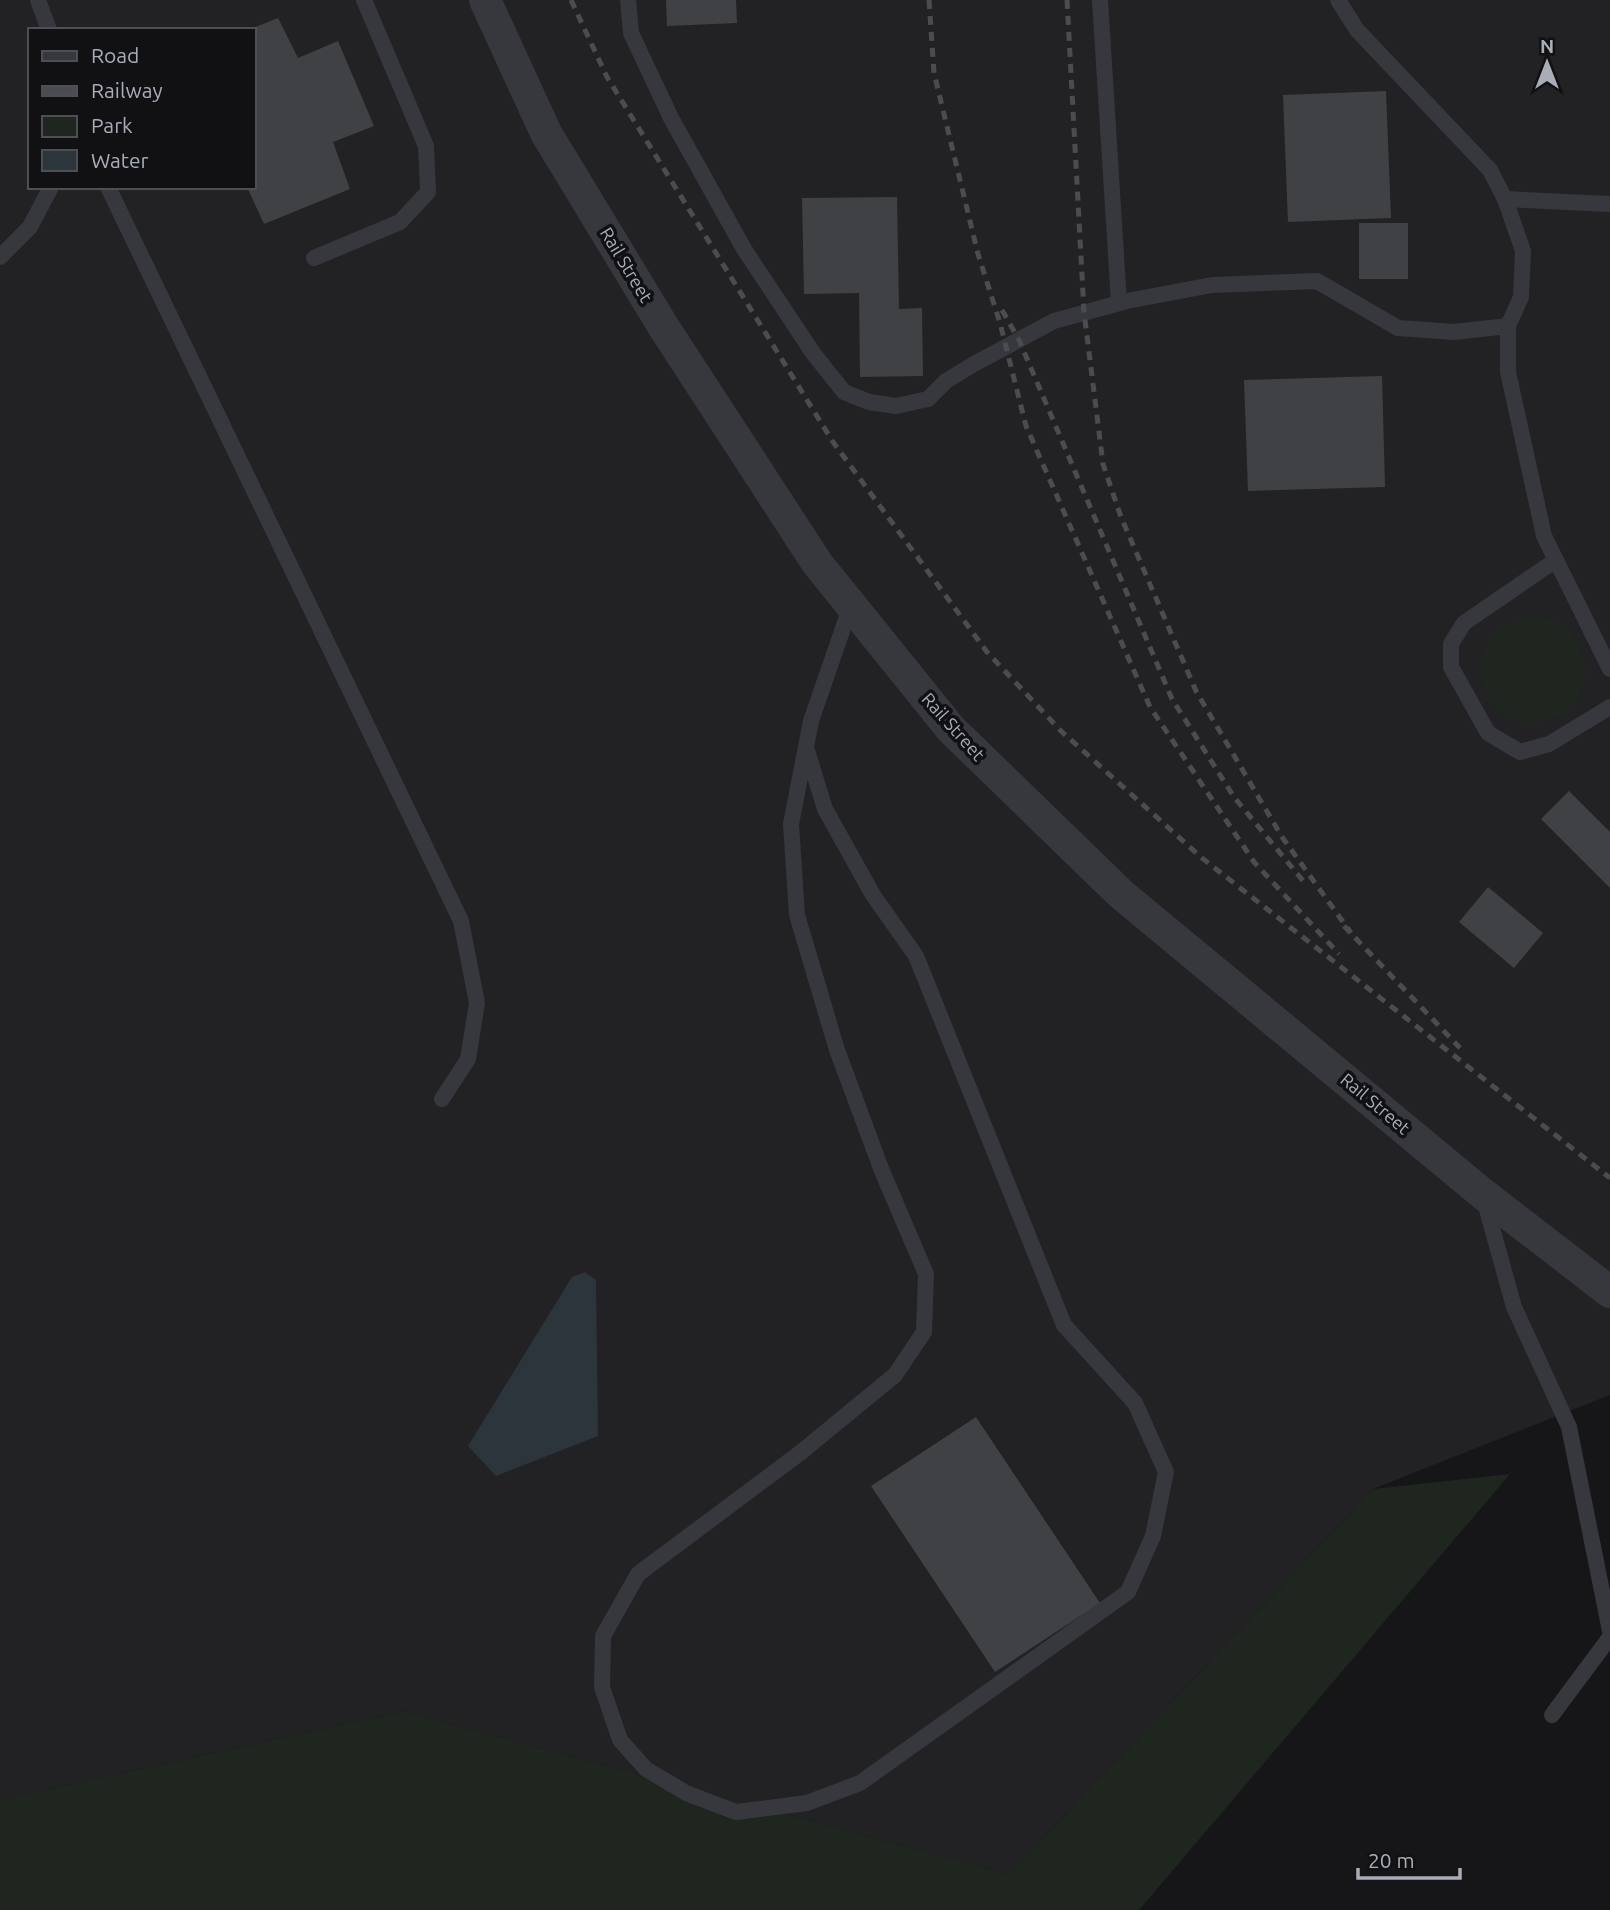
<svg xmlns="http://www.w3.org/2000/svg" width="1610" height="1910" font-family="Ubuntu,sans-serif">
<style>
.built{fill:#222225;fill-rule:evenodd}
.green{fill:#1e261f}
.water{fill:#2c353c}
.building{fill:#404145}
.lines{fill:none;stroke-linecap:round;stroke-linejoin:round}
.service{stroke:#37383d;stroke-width:16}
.minor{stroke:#37383d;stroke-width:32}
.rail{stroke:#4a4c52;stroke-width:5;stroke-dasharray:9 7;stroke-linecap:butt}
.labels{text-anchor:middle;stroke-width:7;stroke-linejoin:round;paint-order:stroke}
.street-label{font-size:18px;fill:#a8adb8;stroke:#111113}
</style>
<rect width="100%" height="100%" fill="#161618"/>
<path class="built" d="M0,0h1610v1395l-237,94 -364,385 -606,-163 -403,89zM30,30h224v157h-224z"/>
<g class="green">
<circle cx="1533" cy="670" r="53"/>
<path d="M1510,1474l-371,436h-1139v-110l403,-89 606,163 364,-385z"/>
</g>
<path class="water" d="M585,1272l11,8 2,156 -102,40 -28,-30 104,-169z"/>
<g class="building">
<path d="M666,0h70l1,23 -70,3z"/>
<path d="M278,18l20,40 40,-17 36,85 -41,16 17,47 -86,35 -17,-37h7v-157h-6z"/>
<path d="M1386,91l5,127 -103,4 -5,-127z"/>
<path d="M897,197l2,112 23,-1 1,68 -63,1 -1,-84 -55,1 -2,-96z"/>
<rect x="1359" y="223" width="49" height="56"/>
<path d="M1382,376l3,111 -137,4 -4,-111z"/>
<path d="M1569,791l41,41v56l-69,-69z"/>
<path d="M1488,887l55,46 -29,35 -55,-46z"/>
<path d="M976,1417l124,186 -105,69 -124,-186z"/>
</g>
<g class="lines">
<g class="service">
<path d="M38,0l11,30"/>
<path d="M628,0l3,33 40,85 73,131 69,104 31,39 25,10 27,4 32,-7 18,-18 28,-17 80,-43 73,-20 85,-16 105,-4 81,47 56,4 54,-6 13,-29 2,-46 -18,-52 -15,-29 -133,-140 -19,-30"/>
<path d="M1100,0l19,303"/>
<path d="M108,187l353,734 16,82 -9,56 -26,40"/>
<path d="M1505,199l105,5"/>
<path d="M0,257l30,-30 21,-40"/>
<path d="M314,258l86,-36 28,-30 -2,-46 -62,-146"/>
<path d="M1508,326v46l36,164 66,133"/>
<path d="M1556,560l-92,63 -13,21v23l37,66 32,19 29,-8 61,-37"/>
<path d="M806,747l19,62 48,86 43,61 148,369 71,78 31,69 -13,64 -25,56 -268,191 -53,20 -71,9 -50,-19 -40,-24 -26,-29 -18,-53 1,-51 35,-62 162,-121 95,-78 29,-43 2,-58 -44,-103 -45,-121 -40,-135 -6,-91 20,-103 40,-116"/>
<path d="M1484,1199l30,108 55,120 41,204"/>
<path d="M1552,1715l58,-78"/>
</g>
<path class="minor" d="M485,0l61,133 117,193 154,237 134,166 170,165 362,300 127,98"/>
<g class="rail">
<path d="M571,0l36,77 226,365 154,210 74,79 141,127 408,320"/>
<path d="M929,0l5,73 44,181 22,69 26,103 124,281 104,155 85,92"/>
<path d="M1067,0l17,312 19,152 18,53 75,174 86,146 69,96"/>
<path d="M1002,310l17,30 153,359 62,98 70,85"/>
<path d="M1344,926l116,122"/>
</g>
</g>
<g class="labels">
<g class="street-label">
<text transform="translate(626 265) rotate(59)" y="6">Rail Street</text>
<text transform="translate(953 727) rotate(48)" y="6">Rail Street</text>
<text transform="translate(1375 1104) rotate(40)" y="6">Rail Street</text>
</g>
</g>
<rect x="28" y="28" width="228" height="161" fill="#111113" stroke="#4d4f55" stroke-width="2"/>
<rect x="42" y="51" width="35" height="10" fill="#37383d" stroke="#4d4f55" stroke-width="2"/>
<text x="91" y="63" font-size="21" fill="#a8adb8">Road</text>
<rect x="42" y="86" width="35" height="10" fill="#4a4c52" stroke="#4d4f55" stroke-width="2"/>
<text x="91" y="98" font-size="21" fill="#a8adb8">Railway</text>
<rect x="42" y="116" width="35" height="21" fill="#1e261f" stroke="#4d4f55" stroke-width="2"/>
<text x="91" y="133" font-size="21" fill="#a8adb8">Park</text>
<rect x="42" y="150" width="35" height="21" fill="#2c353c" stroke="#4d4f55" stroke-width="2"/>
<text x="91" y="168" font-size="21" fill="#a8adb8">Water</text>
<g transform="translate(1547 63)" stroke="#111113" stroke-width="5" paint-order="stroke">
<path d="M0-5L12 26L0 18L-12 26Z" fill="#a8adb8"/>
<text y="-10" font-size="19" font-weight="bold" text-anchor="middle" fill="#a8adb8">N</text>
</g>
<path d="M1358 1868v10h102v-10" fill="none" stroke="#a8adb8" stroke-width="3.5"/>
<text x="1368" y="1868" font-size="21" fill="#a8adb8" stroke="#111113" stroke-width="5" paint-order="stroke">20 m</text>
</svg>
